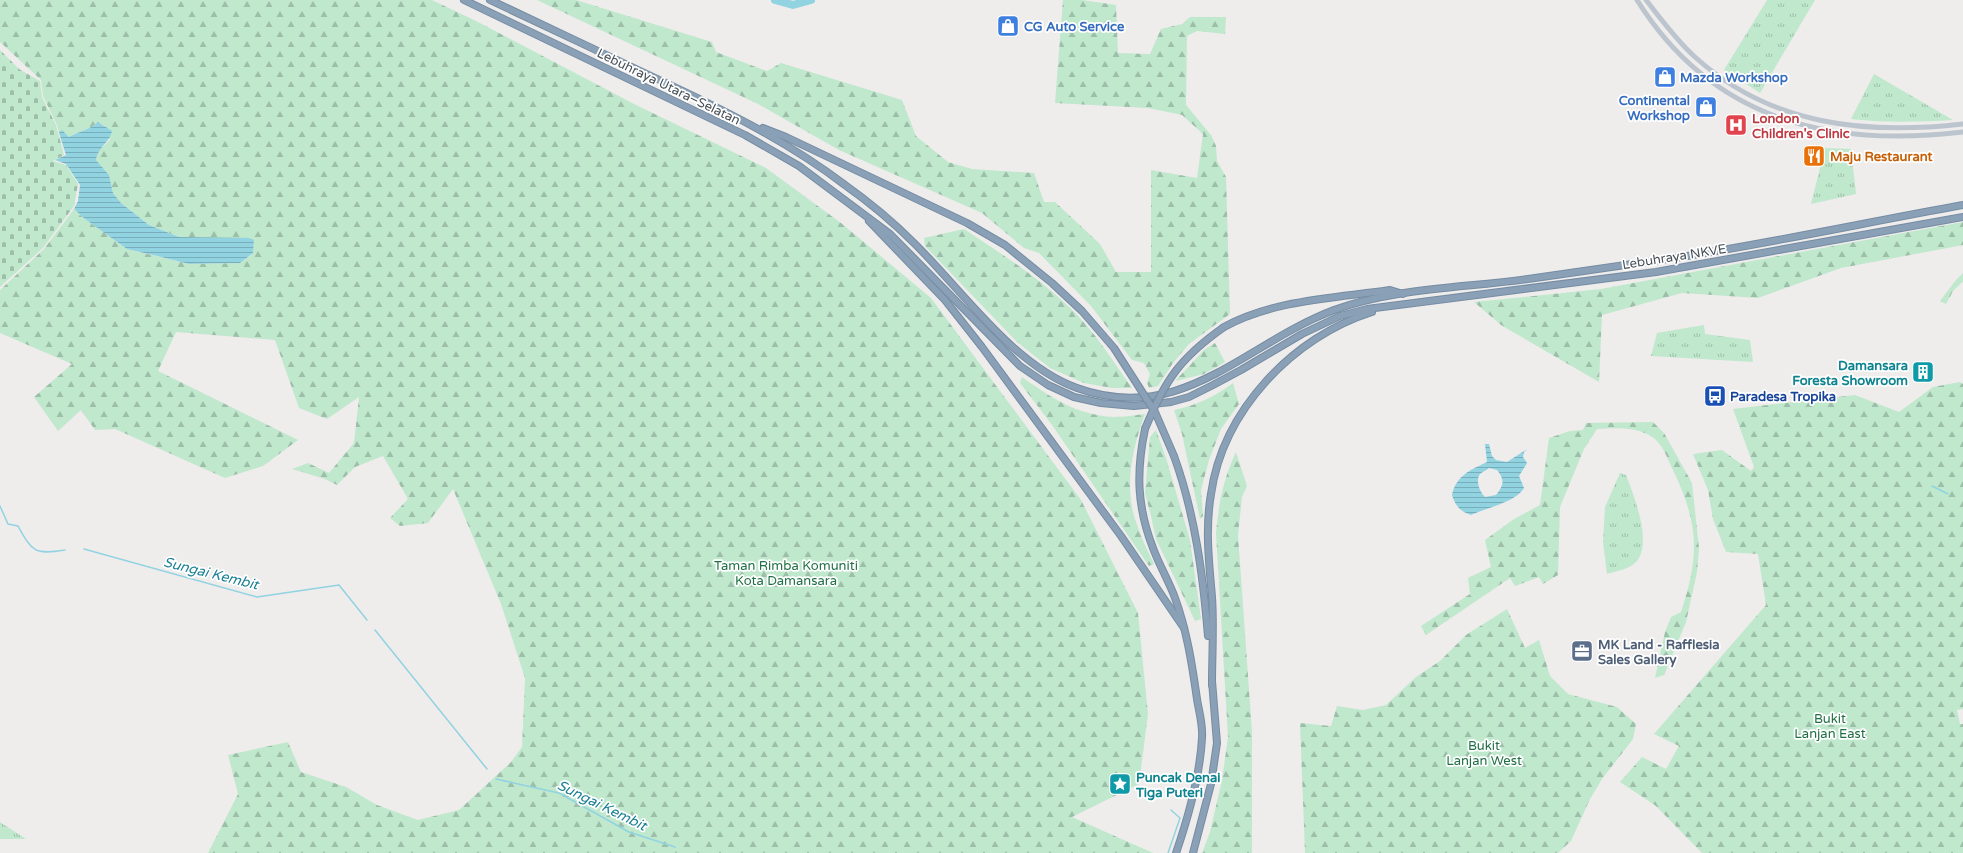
<svg xmlns="http://www.w3.org/2000/svg" width="1963" height="853" font-family="'Varela Round',sans-serif">
<style>
.forest{fill:url(#forest-firs)}
.cemetery{fill:url(#cemetery-stones)}
.park{fill:url(#park-tufts)}
.water{fill:url(#water-rules);fill-rule:evenodd}
.lines{fill:none;stroke-linecap:round;stroke-linejoin:round}
.stream{stroke:#91d3e1;stroke-width:1.5}
.river{stroke:#91d3e1;stroke-width:8}
.highway-casing{stroke:#758ca2;stroke-width:8}
.secondary{stroke:#bcc5ce;stroke-width:5}
.highway{stroke:#89a0b6;stroke-width:6}
.highway-bridge-casing{stroke:#758ca2;stroke-width:8;stroke-linecap:butt}
.highway-bridge{stroke:#89a0b6;stroke-width:6}
.labels{text-anchor:middle;stroke-width:3.5;stroke-linejoin:round;paint-order:stroke}
.shop-label{font-size:13px;font-weight:bold;fill:#366cbe;stroke:#fff;text-anchor:start}
.street-label{font-size:13px;fill:#475057;stroke:#fff}
.health-label{font-size:13px;font-weight:bold;fill:#be3a42;stroke:#fff;text-anchor:start}
.food-label{font-size:13px;font-weight:bold;fill:#c56008;stroke:#fff;text-anchor:start}
.culture-label{font-size:13px;font-weight:bold;fill:#0d838f;stroke:#fff;text-anchor:end}
.transit-label{font-size:13px;font-weight:bold;fill:#164399;stroke:#fff;text-anchor:start}
.park-label{font-size:13px;fill:#216f45;stroke:#fff}
.service-label{font-size:13px;font-weight:bold;fill:#4e5e75;stroke:#fff;text-anchor:start}
.water-label{font-size:14px;font-style:italic;fill:#1c8095;stroke:#fff}
</style>
<defs>
<pattern id="forest-firs" width="22" height="20" patternUnits="userSpaceOnUse"><rect width="22" height="20" fill="#bfe8cd"/><path d="M5 1l3.5 6h-7zM16 11l3.5 6h-7z" fill="#9dbea9"/></pattern>
<pattern id="cemetery-stones" width="16" height="16" patternUnits="userSpaceOnUse"><rect width="16" height="16" fill="#bfe8cd"/><path d="M2 7V4a2 2 0 0 1 4 0v3zM10 15v-3a2 2 0 0 1 4 0v3z" fill="#9dbea9"/></pattern>
<pattern id="park-tufts" width="24" height="20" patternUnits="userSpaceOnUse"><rect width="24" height="20" fill="#bfe8cd"/><path d="M3 7l-1-3M5 7V3M7 7l1-3M15 17l-1-3M17 17v-4M19 17l1-3" fill="none" stroke="#9dbea9"/></pattern>
<pattern id="water-rules" width="6" height="5" patternUnits="userSpaceOnUse"><rect width="6" height="5" fill="#91d3e1"/><path d="M0 2.5h6" fill="none" stroke="#78aeb9"/></pattern>
</defs>
<rect width="100%" height="100%" fill="#efecec"/>
<g class="forest">
<path d="M0,0h432l44,21 158,83 132,64 75,55 90,75 150,202 57,113 10,101 -9,70 -67,33 81,36h-945l30,-59 -10,-39 60,-13 13,30 45,15 31,18 41,15 41,-10 52,-48 11,-15 3,-69 -24,-74 -48,-115 -25,34 -28,3 -10,-8 18,-19 -25,-43 -28,11 -18,18 -12,-6 -33,-10 16,-6 21,10 25,-30 5,-46 -32,22 -28,-11 -24,-68 -99,-8 -18,39 140,69 -35,26 -38,12 -110,-49 -20,1 -14,-20 -23,21 -24,-34 38,-33 -72,-31v-43l44,-41 30,-40 11,10 42,30 62,15 51,-1 13,-10 1,-13 -75,-3 -30,-12 -28,-22 -8,-10 -4,-18 -13,-15 2,-9 12,-11 -5,-14 -7,-4c-9,8 -18,9 -29,15l-7,-6 -3,2 -2,-8 -14,-29 -2,-16 -41,-38z"/>
<path d="M537,0h39l136,42 4,10 51,19 14,-8 121,37 14,36 32,26 24,7 62,4 10,29h11l45,42 16,28h35v-102l46,8 6,-44 -21,-19 -34,-7 -93,-5 8,-103h19l34,5 2,48 32,1 11,-25 21,-5 8,-7h36l-1,17 -28,-3 -10,5 -1,69 25,30 5,11 1,15 9,16 4,137 -41,30 -16,19 -15,23 -9,2 -2,-5 3,-9 -6,-11 -12,-3 -41,-54 -52,-53 -15,-5 -42,-35 -143,-63 -81,-46z"/>
<path d="M1963,222v23l-122,23 -83,30 -76,-5 -80,22 -3,67 -98,-57 -27,-23 127,-13z"/>
<path d="M964,229c36,24 73,47 104,77 26,24 44,54 64,82h-20l-28,-5 -34,-15 -33,-26 -92,-96 -1,-8z"/>
<path d="M1963,273v8l-10,10 -7,13 -6,-3 16,-21z"/>
<path d="M1215,343l10,19 -21,12 -29,7 30,-32z"/>
<path d="M1022,377c30,21 54,38 92,40 10,0 21,-2 31,-3 -12,32 -21,71 -10,105 5,16 12,31 19,45l-5,2 -97,-141 -32,-42z"/>
<path d="M1960,382l3,2v325l-6,1 3,14h3v129h-261l-46,-47 -36,-24 22,-25 24,12 13,-23 -25,-12 112,-129 -8,-51 -32,-2 -13,-33 -5,-29 -15,-36 29,-4 29,21 3,-4 -21,-58 122,-14 44,17 34,-25z"/>
<path d="M1233,383l6,21 -18,25 -12,31 -8,30 2,26 -3,3 -18,-85 -8,-24c23,-5 40,-13 59,-27z"/>
<path d="M1653,422l11,11 28,50 7,65 -2,24 -11,50 -22,53 -9,3 10,-46 6,-15 10,-5c19,-57 18,-89 -9,-144 -4,-9 -9,-22 -17,-29 -17,-13 -38,-11 -58,-10l-13,20 -24,58 -2,68 -15,9 -4,-7 -24,9 -5,-8 -84,57 -5,-9 49,-32 -2,-16 23,-11 -6,-27 29,-21 26,-14 9,-67 21,-7 13,-1 3,-7z"/>
<path d="M1156,430l10,28 24,82 11,79 -6,2 -39,-82 -5,-23 -6,-23 5,-56z"/>
<path d="M1236,452l11,34 -5,11 -4,38 14,197v121h-50l8,-21 12,-52 6,-43 -12,-204c3,-31 7,-53 20,-81z"/>
<path d="M1507,609l18,39 14,-8 11,36 18,18 49,13 19,17 -3,15 -31,40 -12,20 -19,42 -13,12h-253l-5,-130 31,3 6,-20 26,4 23,-5 30,-28 24,-16 26,-26z"/>
</g>
<path class="cemetery" d="M0,50l19,19 21,12 2,16 14,28 8,30 -11,6 13,4 12,19 -4,22 -31,42 -43,39z"/>
<g class="park">
<path d="M1767,0h48l-55,93 -36,-23z"/>
<path d="M1874,74l79,46c-34,2 -67,3 -102,-1z"/>
<path d="M1825,148l26,1 5,45 -45,10z"/>
<path d="M1704,325l1,9 45,6 3,22 -102,-6 6,-23z"/>
<path d="M1620,473l6,2c8,21 28,70 9,88 -8,7 -19,8 -28,11l-4,-32 2,-35z"/>
<path d="M0,822l26,17h-26z"/>
</g>
<g class="water">
<path d="M98,122l14,9c-3,13 -13,14 -16,29l13,15 4,18 8,10 28,22 30,12 70,1 5,2 -1,13 -13,10 -51,1 -32,-8 -30,-7 -42,-30 -11,-10 4,-8 2,-16 -14,-21 -11,-4 11,-5 -7,-22 3,-3 7,7c11,-6 20,-7 29,-15z"/>
<path d="M1485,444h4l3,12 4,4 11,2 20,-13 -3,3 -1,5 4,6 -8,13 5,12c-8,14 -38,20 -53,27 -11,-4 -15,-8 -19,-20 4,-19 18,-25 35,-33zM1489,468l8,2c8,10 7,15 -1,25l-11,2c-5,-5 -10,-16 -5,-23 2,-2 7,-4 9,-6z"/>
</g>
<g class="lines">
<g class="stream">
<path d="M1932,486l16,8"/>
<path d="M0,506l8,18 10,2c14,25 16,29 47,24"/>
<path d="M84,549l173,48 82,-12 28,35"/>
<path d="M375,630l112,139"/>
<path d="M496,779l63,14 70,39 46,15"/>
<path d="M1168,853l12,-35 -9,-8"/>
</g>
<path class="river" d="M775,0l18,5 18,-5"/>
<g class="highway-casing">
<g id="highway">
<path d="M464,0l281,135 54,31 91,68 130,132 28,19 26,12 27,6 33,3 37,-4 18,-5 24,-12 28,-15 61,-36 38,-18 27,-7 289,-37 307,-55"/>
<path d="M490,0c54,26 109,51 163,77 67,31 133,63 192,108 24,17 48,37 69,58 48,47 99,122 163,145 105,38 167,-44 257,-78 63,-23 135,-22 201,-32 49,-7 98,-14 146,-21 94,-15 188,-35 282,-52"/>
<path d="M763,128l23,9 181,86 38,22 47,38 30,28 32,37"/>
<path d="M869,221l76,79 37,47 139,189 63,92"/>
<path d="M1224,327c49,-27 111,-29 166,-37l13,4"/>
<path d="M1145,429c-9,43 -8,78 8,119 6,17 16,33 22,50 12,33 17,66 22,101 2,13 6,25 5,39 -2,37 -14,80 -26,115"/>
<path d="M1174,456c21,58 29,119 34,180"/>
<path d="M1212,685c0,-29 2,-59 0,-88 -3,-35 -7,-68 -1,-103 12,-84 82,-157 161,-182"/>
<path d="M1193,853l18,-69 6,-41 -5,-62"/>
</g>
</g>
<g class="secondary">
<path d="M1637,0c75,120 192,148 326,132"/>
<path d="M1646,0c15,19 31,41 49,57 76,69 171,78 268,67"/>
</g>
<use href="#highway" class="highway"/>
<g class="highway-bridge-casing">
<g id="highway-bridge">
<path d="M1114,348l41,64 19,44"/>
<path d="M1145,429c20,-49 35,-71 79,-102"/>
</g>
</g>
<use href="#highway-bridge" class="highway-bridge"/>
</g>
<defs>
<g id="shop-square" transform="scale(1.15)"><rect x="-9" y="-9" width="18" height="18" rx="4" fill="#3f7fe0" stroke="#fff"/><path d="M-5-2.5h2.3a2.7 3.5 0 0 1 5.4 0H5L5.5 6h-11ZM-1.5-2.5h3a1.5 2.3 0 0 0-3 0Z" fill="#fff"/></g>
<g id="hospital-square" transform="scale(1.15)"><rect x="-9" y="-9" width="18" height="18" rx="4" fill="#e0444e" stroke="#fff"/><path d="M-5-5h3v3.5h4V-5h3V5h-3V1.5h-4V5h-3Z" fill="#fff"/></g>
<g id="restaurant-square" transform="scale(1.15)"><rect x="-9" y="-9" width="18" height="18" rx="4" fill="#e8710a" stroke="#fff"/><path d="M-5-6h1v4h1v-4h1v4h1v-4h1v5L-1.5 .5V6h-2V.5L-5-1ZM5-6V6H3V1.5H1.5Q1.5-4 5-6Z" fill="#fff"/></g>
<g id="building-square" transform="scale(1.15)"><rect x="-9" y="-9" width="18" height="18" rx="4" fill="#0f9aa8" stroke="#fff"/><path d="M-4-6H4V6H1V3H-1V6H-4ZM-2.5-4.3h1.7v1.8h-1.7ZM.8-4.3h1.7v1.8H.8ZM-2.5-1h1.7V.8h-1.7ZM.8-1h1.7V.8H.8Z" fill="#fff"/></g>
<g id="bus-square" transform="scale(1.15)"><rect x="-9" y="-9" width="18" height="18" rx="4" fill="#1a4fb4" stroke="#fff"/><path d="M-5-6H5V4H4V6H2V4H-2V6H-4V4H-5ZM-3.5-4V0h7V-4ZM-3.5 1.2v1.5H-2V1.2ZM2 1.2v1.5H3.5V1.2Z" fill="#fff"/></g>
<g id="office-square" transform="scale(1.15)"><rect x="-9" y="-9" width="18" height="18" rx="4" fill="#5c6f8a" stroke="#fff"/><path d="M-6-3h4V-5.5h4V-3h4V5H-6ZM-1-4.5V-3h2v-1.5ZM-6 0V1H6V0Z" fill="#fff"/></g>
<g id="sight-square" transform="scale(1.15)"><rect x="-9" y="-9" width="18" height="18" rx="4" fill="#0f9aa8" stroke="#fff"/><path d="M0-6L1.8-2.2L6-1.7L2.9 1.2L3.7 5.4L0 3.3L-3.7 5.4L-2.9 1.2L-6-1.7L-1.8-2.2Z" fill="#fff"/></g>
</defs>
<g fill-rule="evenodd">
<use href="#shop-square" x="1008" y="26"/>
<use href="#shop-square" x="1665" y="77"/>
<use href="#shop-square" x="1706" y="107"/>
<use href="#hospital-square" x="1736" y="125"/>
<use href="#restaurant-square" x="1814" y="156"/>
<use href="#building-square" x="1923" y="372"/>
<use href="#bus-square" x="1715" y="396"/>
<use href="#office-square" x="1582" y="651"/>
<use href="#sight-square" x="1120" y="784"/>
</g>
<g class="labels">
<g class="shop-label">
<text x="1024" y="31">CG Auto Service</text>
<text x="1680" y="82">Mazda Workshop</text>
<text x="1690" y="105" text-anchor="end">Continental<tspan x="1690" dy="15">Workshop</tspan></text>
</g>
<g class="street-label">
<text transform="translate(669 86) rotate(26)" y="5">Lebuhraya Utara–Selatan</text>
<text transform="translate(1674 256) rotate(-9)" y="5">Lebuhraya NKVE</text>
</g>
<g class="health-label">
<text x="1752" y="123">London<tspan x="1752" dy="15">Children's Clinic</tspan></text>
</g>
<g class="food-label">
<text x="1830" y="161">Maju Restaurant</text>
</g>
<g class="culture-label">
<text x="1908" y="370">Damansara<tspan x="1908" dy="15">Foresta Showroom</tspan></text>
<text x="1136" y="782" text-anchor="start">Puncak Denai<tspan x="1136" dy="15">Tiga Puteri</tspan></text>
</g>
<g class="transit-label">
<text x="1730" y="401">Paradesa Tropika</text>
</g>
<g class="park-label">
<text x="786" y="570">Taman Rimba Komuniti<tspan x="786" dy="15">Kota Damansara</tspan></text>
<text x="1830" y="723">Bukit<tspan x="1830" dy="15">Lanjan East</tspan></text>
<text x="1484" y="750">Bukit<tspan x="1484" dy="15">Lanjan West</tspan></text>
</g>
<g class="service-label">
<text x="1598" y="649">MK Land - Rafflesia<tspan x="1598" dy="15">Sales Gallery</tspan></text>
</g>
<g class="water-label">
<text transform="translate(211 573) rotate(14)" y="5">Sungai Kembit</text>
<text transform="translate(602 805) rotate(26)" y="5">Sungai Kembit</text>
</g>
</g>
</svg>
